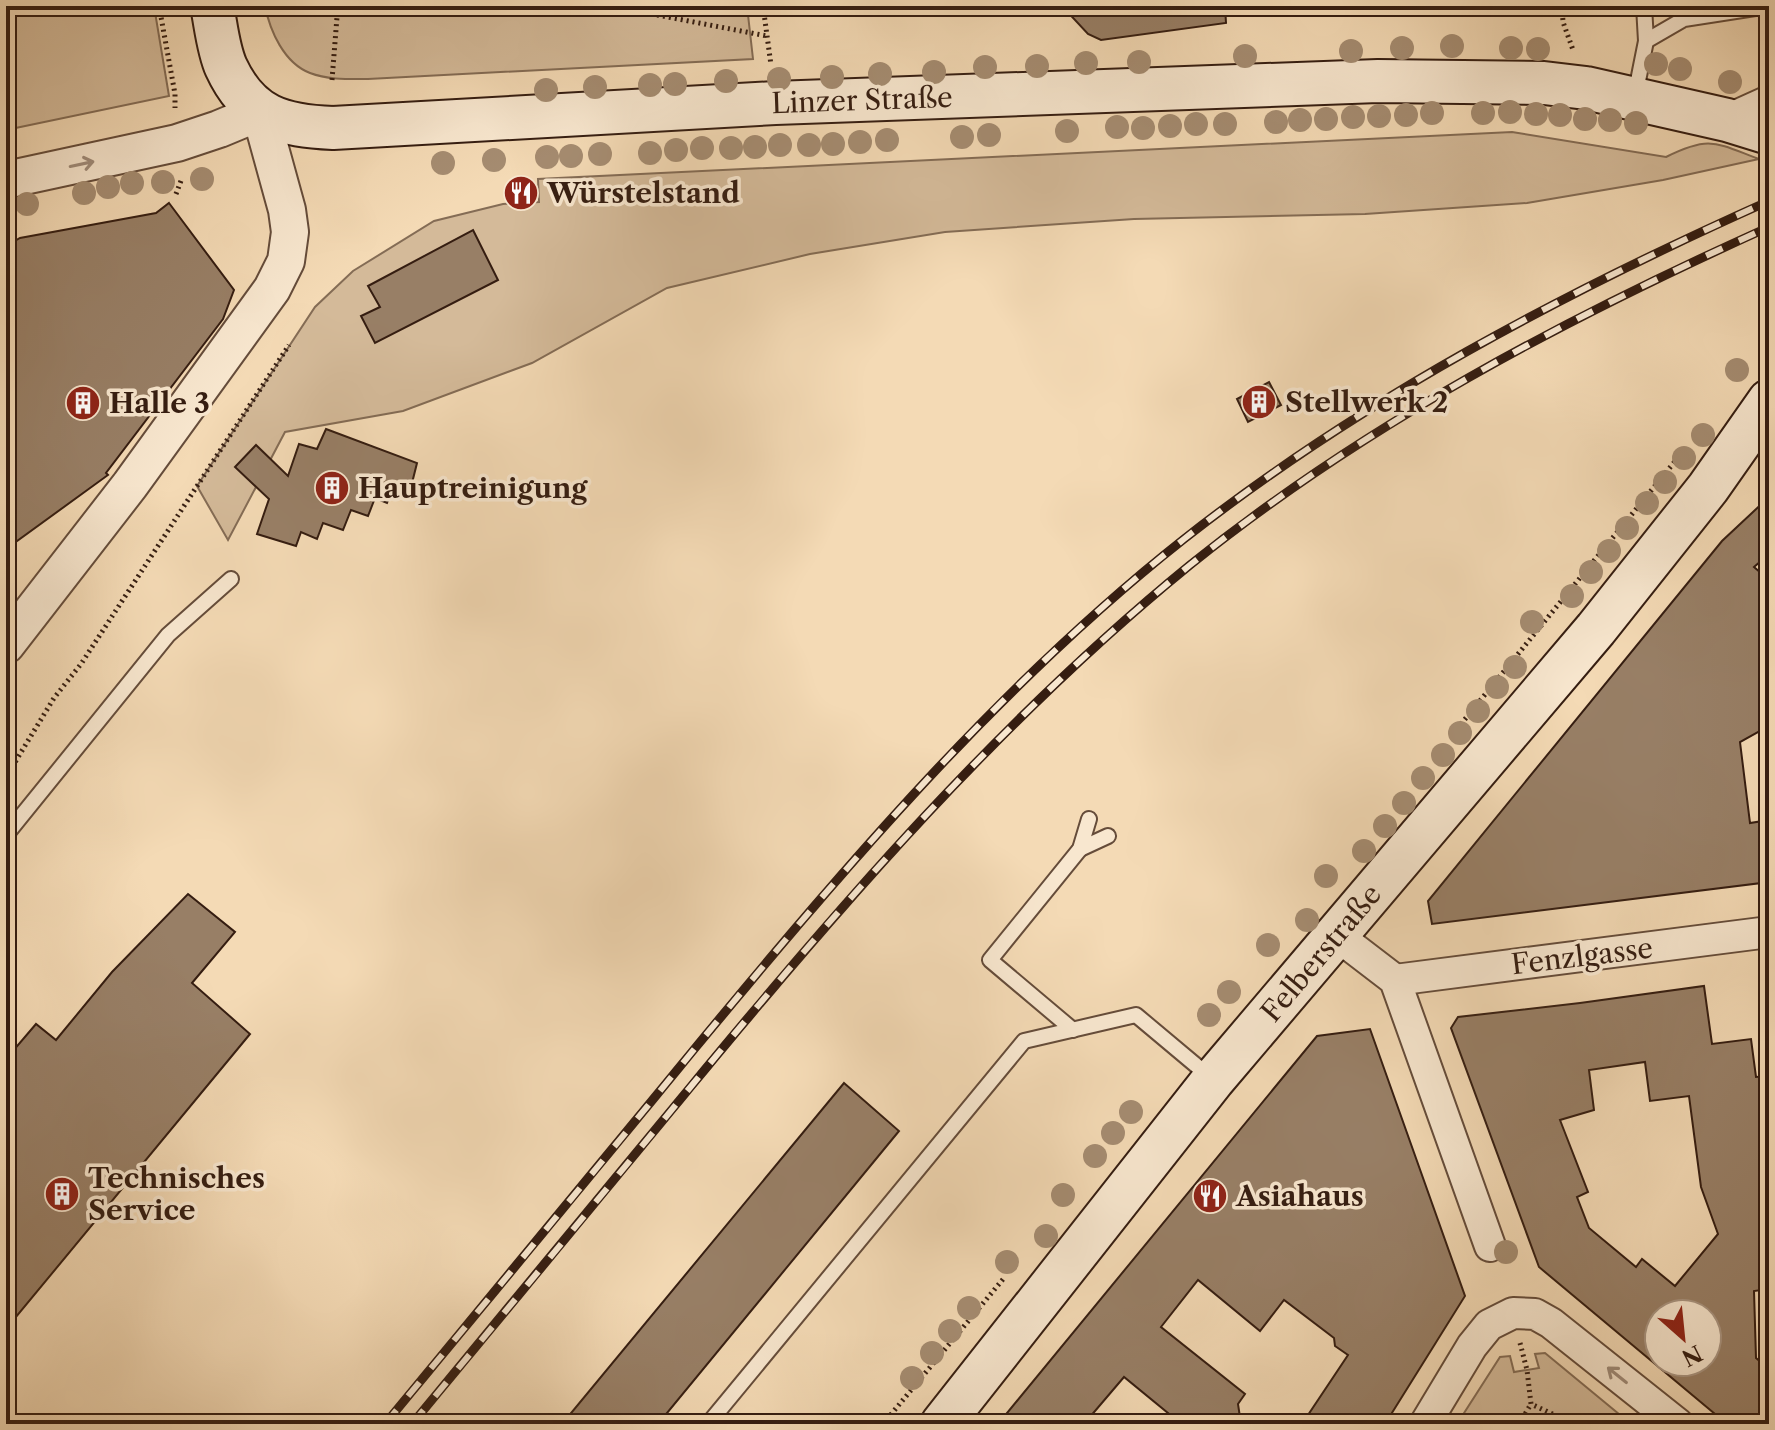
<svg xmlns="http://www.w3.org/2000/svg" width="1775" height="1430" font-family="'Libre Caslon Text',serif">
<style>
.green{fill:#d4ba99;stroke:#846c55;stroke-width:2}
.building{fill:#987f66;stroke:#351d11;stroke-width:2;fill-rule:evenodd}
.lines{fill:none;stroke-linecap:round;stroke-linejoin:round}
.service-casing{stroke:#654c3a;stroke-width:18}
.minor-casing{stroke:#654c3a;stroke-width:34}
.tertiary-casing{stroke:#654c3a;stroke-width:40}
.secondary-casing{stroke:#351d11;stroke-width:46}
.path{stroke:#351d11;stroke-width:5;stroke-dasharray:2 4;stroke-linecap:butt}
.service{stroke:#f8e7cf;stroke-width:14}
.minor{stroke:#f8e7cf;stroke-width:30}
.tertiary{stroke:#f8e7cf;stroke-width:36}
.secondary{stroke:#f8e7cf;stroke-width:42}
.rail-casing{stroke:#351d11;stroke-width:9}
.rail{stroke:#f8e7cf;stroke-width:6;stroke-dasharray:18;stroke-linecap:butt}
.tree{fill:#a58c71}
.oneway{stroke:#a08c7a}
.labels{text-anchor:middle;stroke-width:7;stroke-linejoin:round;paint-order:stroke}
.street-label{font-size:28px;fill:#351d11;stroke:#f8e7cf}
.poi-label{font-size:28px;font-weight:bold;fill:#351d11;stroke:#f8e7cf;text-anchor:start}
</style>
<rect width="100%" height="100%" fill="#f4dab5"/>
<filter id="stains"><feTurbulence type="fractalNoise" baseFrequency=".0025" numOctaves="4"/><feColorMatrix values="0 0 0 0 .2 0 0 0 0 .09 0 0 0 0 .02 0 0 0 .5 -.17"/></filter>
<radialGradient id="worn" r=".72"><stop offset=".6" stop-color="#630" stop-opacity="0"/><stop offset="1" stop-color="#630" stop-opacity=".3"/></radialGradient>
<g class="green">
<path d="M6,6h148l15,90 -163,34z"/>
<path d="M265,6h482l6,53 -385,20c-18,0 -40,1 -58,-6 -26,-10 -40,-42 -45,-67z"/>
<path d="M1512,132l154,25c44,-22 50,-14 93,2l-96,21 -136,23 -162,11 -231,5 -189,13 -135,22 -143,34 -135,75 -129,48 -118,21 -57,108 -31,-54 118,-179 38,-36 81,-50 69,-17 36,-2 -1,-23z"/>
<path d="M1545,1353l86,71h-174l43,-67 10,-1 4,16 25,-4 -4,-14z"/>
</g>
<g class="building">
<path d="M1062,6h163l1,17 -125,17 -13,-6z"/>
<path d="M169,203l65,87 -11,29 -117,154 2,2 -102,74v-303l14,-8 136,-25z"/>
<path d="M473,230l25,50 -123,63 -14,-27 19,-9 -12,-21z"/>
<path d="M1269,382l12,23 -33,17 -11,-23z"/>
<path d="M326,429l91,34 -7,28 -16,-7 -7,19 -12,-5 -7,18 -17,-6 -8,20 -20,-7 -6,16 -16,-7 -5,14 -39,-12 12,-35 -34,-32 21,-22 32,31 11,-32 18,5z"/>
<path d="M1769,497v57l-15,13 15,13v146l-29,16 10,81 19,-3v62l-337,42 -4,-23 294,-360z"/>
<path d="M188,894l47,38 -43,51 58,51 -244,295v-270l30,-35 20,16 56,-68z"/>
<path d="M1704,986l8,58 39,-5 5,38 13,-1v183l-5,1 4,29 -14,2 2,67 13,11v55h-42l-188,-157 -88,-239 7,-11 122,-14zM1645,1062l5,39 39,-5 12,91 17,47 -43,52 -33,-27 -6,8 -47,-39 -12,-31 11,-5 -28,-72 34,-10 -5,-40zM1659,1314h48v48h-48z"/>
<path d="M1370,1029l95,267 -80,128h-83l46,-69 -13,-9 -1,-8 -50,-38 -24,31 -62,-51 -37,47 84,67 -7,10 3,20h-67v-6l-50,-41 -40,47h-86l319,-388z"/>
<path d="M844,1083l55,48 -241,293h-96z"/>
</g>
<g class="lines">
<g class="service-casing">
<g id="service">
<path d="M1646,41l38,-22 84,-13"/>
<path d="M1635,96l11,-55 -2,-35"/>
<path d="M6,835l162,-200 63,-56"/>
<path d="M1080,849l28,-13"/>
<path d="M1073,1030l-83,-70 90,-111 9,-30"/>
<path d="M708,1424l316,-383 112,-26 74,62"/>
</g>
</g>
<g class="minor-casing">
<g id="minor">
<path d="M1727,120l42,-19"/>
<path d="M1335,934l60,46 95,266"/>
<path d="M1395,980l374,-48"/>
<path d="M1425,1424l47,-78 17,-21 24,-12 22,1 16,9 127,101"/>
</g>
</g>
<g class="tertiary-casing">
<path id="tertiary" d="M6,180l171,-37 42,-14 41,-17 27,98 3,22 -4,29 -14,28 -142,196 -124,160"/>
</g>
<g class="secondary-casing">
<g id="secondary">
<path d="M212,6c4,19 6,43 14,61 23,50 56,59 107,61l442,-25 603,-22 166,2 42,5 141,32 42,13"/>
<path d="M942,1424l271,-344 383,-451 112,-141 61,-87"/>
</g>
</g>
<g class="path">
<path d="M159,6l16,88v14"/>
<path d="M610,6l157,30"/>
<path d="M763,6l8,59"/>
<path d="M1562,6l1,16 10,28"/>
<path d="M332,80l5,-63 4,-11"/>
<path d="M176,194l6,-16"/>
<path d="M1461,724l224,-275"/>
<path d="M6,777l48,-79 27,-34 208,-319"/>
<path d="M1520,1343l7,27 4,34 28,13 7,7"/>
<path d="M883,1424l121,-146"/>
<path d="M1519,1424l12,-20"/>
</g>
<use href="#service" class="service"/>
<use href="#minor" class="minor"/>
<use href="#tertiary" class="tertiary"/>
<use href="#secondary" class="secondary"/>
<g class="rail-casing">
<g id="rail">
<path d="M385,1424c104,-126 208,-251 311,-377 150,-181 303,-362 488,-508 178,-140 379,-246 585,-338"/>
<path d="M412,1424c92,-111 184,-222 276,-334 154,-187 313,-371 502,-525 175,-141 375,-246 579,-338"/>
</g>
</g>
<use href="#rail" class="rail"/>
</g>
<g class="tree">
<circle cx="1452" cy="46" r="12"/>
<circle cx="1402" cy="48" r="12"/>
<circle cx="1511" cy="48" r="12"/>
<circle cx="1538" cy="49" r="12"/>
<circle cx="1351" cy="51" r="12"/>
<circle cx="1245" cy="56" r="12"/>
<circle cx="1139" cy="62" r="12"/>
<circle cx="1086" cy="63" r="12"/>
<circle cx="1656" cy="64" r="12"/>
<circle cx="1037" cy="66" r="12"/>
<circle cx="985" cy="67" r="12"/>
<circle cx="1680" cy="69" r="12"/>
<circle cx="934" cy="72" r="12"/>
<circle cx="880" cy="74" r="12"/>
<circle cx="832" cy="77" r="12"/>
<circle cx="779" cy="79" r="12"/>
<circle cx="726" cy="81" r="12"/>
<circle cx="1730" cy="82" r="12"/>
<circle cx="675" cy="84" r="12"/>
<circle cx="650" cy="85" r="12"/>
<circle cx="595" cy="87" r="12"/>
<circle cx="546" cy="90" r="12"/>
<circle cx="1510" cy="112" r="12"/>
<circle cx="1432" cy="113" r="12"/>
<circle cx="1483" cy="113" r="12"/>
<circle cx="1536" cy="114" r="12"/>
<circle cx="1406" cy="115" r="12"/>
<circle cx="1560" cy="115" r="12"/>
<circle cx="1379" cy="116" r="12"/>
<circle cx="1353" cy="117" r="12"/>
<circle cx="1326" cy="119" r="12"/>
<circle cx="1585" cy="119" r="12"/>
<circle cx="1300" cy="120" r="12"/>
<circle cx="1610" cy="120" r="12"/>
<circle cx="1276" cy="122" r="12"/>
<circle cx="1636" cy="123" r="12"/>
<circle cx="1196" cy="124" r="12"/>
<circle cx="1225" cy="124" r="12"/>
<circle cx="1170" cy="126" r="12"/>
<circle cx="1117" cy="127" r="12"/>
<circle cx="1143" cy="128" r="12"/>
<circle cx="1067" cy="131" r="12"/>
<circle cx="989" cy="135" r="12"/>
<circle cx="962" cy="137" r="12"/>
<circle cx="887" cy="140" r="12"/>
<circle cx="860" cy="142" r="12"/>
<circle cx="833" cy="144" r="12"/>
<circle cx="780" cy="145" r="12"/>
<circle cx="809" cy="145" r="12"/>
<circle cx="755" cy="147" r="12"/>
<circle cx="702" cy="148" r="12"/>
<circle cx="731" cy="148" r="12"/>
<circle cx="676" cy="150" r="12"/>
<circle cx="650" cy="153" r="12"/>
<circle cx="600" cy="154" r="12"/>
<circle cx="571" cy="156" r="12"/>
<circle cx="547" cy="157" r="12"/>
<circle cx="494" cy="160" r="12"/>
<circle cx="443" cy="163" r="12"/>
<circle cx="202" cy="179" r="12"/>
<circle cx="163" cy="182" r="12"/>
<circle cx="132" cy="183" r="12"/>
<circle cx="108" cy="187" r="12"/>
<circle cx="84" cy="193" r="12"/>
<circle cx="27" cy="204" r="12"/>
<circle cx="1737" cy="370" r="12"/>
<circle cx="1703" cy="435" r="12"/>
<circle cx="1684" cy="458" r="12"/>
<circle cx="1665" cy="482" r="12"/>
<circle cx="1647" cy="503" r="12"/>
<circle cx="1627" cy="528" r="12"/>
<circle cx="1609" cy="551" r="12"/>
<circle cx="1591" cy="572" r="12"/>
<circle cx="1572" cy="596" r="12"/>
<circle cx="1532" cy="622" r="12"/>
<circle cx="1515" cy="667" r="12"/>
<circle cx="1497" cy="687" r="12"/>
<circle cx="1478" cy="711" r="12"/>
<circle cx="1460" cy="733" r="12"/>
<circle cx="1443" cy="755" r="12"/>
<circle cx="1423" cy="778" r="12"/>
<circle cx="1404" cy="803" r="12"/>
<circle cx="1385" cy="826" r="12"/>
<circle cx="1364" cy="851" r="12"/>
<circle cx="1326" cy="876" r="12"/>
<circle cx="1307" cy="920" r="12"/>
<circle cx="1268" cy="945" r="12"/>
<circle cx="1229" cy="992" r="12"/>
<circle cx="1209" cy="1015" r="12"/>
<circle cx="1131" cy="1112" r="12"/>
<circle cx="1113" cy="1133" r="12"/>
<circle cx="1095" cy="1156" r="12"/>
<circle cx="1063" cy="1195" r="12"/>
<circle cx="1046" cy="1236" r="12"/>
<circle cx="1506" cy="1252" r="12"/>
<circle cx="1007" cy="1262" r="12"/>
<circle cx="969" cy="1308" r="12"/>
<circle cx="950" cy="1331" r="12"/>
<circle cx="932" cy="1353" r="12"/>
<circle cx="912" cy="1378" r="12"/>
</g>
<defs><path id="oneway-shaft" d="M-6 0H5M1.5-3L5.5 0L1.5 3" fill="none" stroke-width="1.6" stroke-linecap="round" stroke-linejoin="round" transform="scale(2)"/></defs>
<g class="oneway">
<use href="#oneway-shaft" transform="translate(82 164) rotate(-12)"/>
<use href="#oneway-shaft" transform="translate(1617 1375) rotate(-141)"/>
</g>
<defs>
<g id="restaurant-disc" transform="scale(1.8)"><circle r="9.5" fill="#8f2418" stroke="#f8e7cf"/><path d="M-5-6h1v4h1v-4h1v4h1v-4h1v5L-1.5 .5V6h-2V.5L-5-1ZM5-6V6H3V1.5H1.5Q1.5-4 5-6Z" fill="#fff"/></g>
<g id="building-disc" transform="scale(1.8)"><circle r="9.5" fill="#8f2418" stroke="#f8e7cf"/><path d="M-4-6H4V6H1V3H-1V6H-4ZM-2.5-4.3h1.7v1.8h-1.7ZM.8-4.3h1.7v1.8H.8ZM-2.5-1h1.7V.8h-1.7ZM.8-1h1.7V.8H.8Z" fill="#fff"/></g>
</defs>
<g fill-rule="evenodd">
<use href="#restaurant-disc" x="521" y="193"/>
<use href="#building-disc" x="1259" y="402"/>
<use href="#building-disc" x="83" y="403"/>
<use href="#building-disc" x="332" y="488"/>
<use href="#building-disc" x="62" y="1194"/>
<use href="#restaurant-disc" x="1210" y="1196"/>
</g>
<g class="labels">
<g class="street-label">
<text transform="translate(862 100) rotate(-2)" y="10">Linzer Straße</text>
<text transform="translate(1321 953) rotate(-50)" y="10">Felberstraße</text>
<text transform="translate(1582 956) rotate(-7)" y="10">Fenzlgasse</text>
</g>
<g class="poi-label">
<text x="547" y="203">Würstelstand</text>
<text x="1285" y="412">Stellwerk 2</text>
<text x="109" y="413">Halle 3</text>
<text x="358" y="498">Hauptreinigung</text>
<text x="88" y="1188">Technisches<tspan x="88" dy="32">Service</tspan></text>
<text x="1236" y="1206">Asiahaus</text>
</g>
</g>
<rect width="1775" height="1430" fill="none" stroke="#f4dab5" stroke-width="32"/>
<rect x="8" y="8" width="1759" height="1414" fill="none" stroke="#351d11" stroke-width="4"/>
<rect x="16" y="16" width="1743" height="1398" fill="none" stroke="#351d11" stroke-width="2"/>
<g transform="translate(1683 1338) rotate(153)"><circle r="38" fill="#f8e7cf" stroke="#aa9683" stroke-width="2"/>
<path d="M0-6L14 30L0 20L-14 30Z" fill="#8f2418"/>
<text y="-12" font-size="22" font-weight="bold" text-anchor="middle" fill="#351d11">N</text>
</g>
<rect width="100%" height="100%" filter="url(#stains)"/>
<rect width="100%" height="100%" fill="url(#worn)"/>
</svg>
